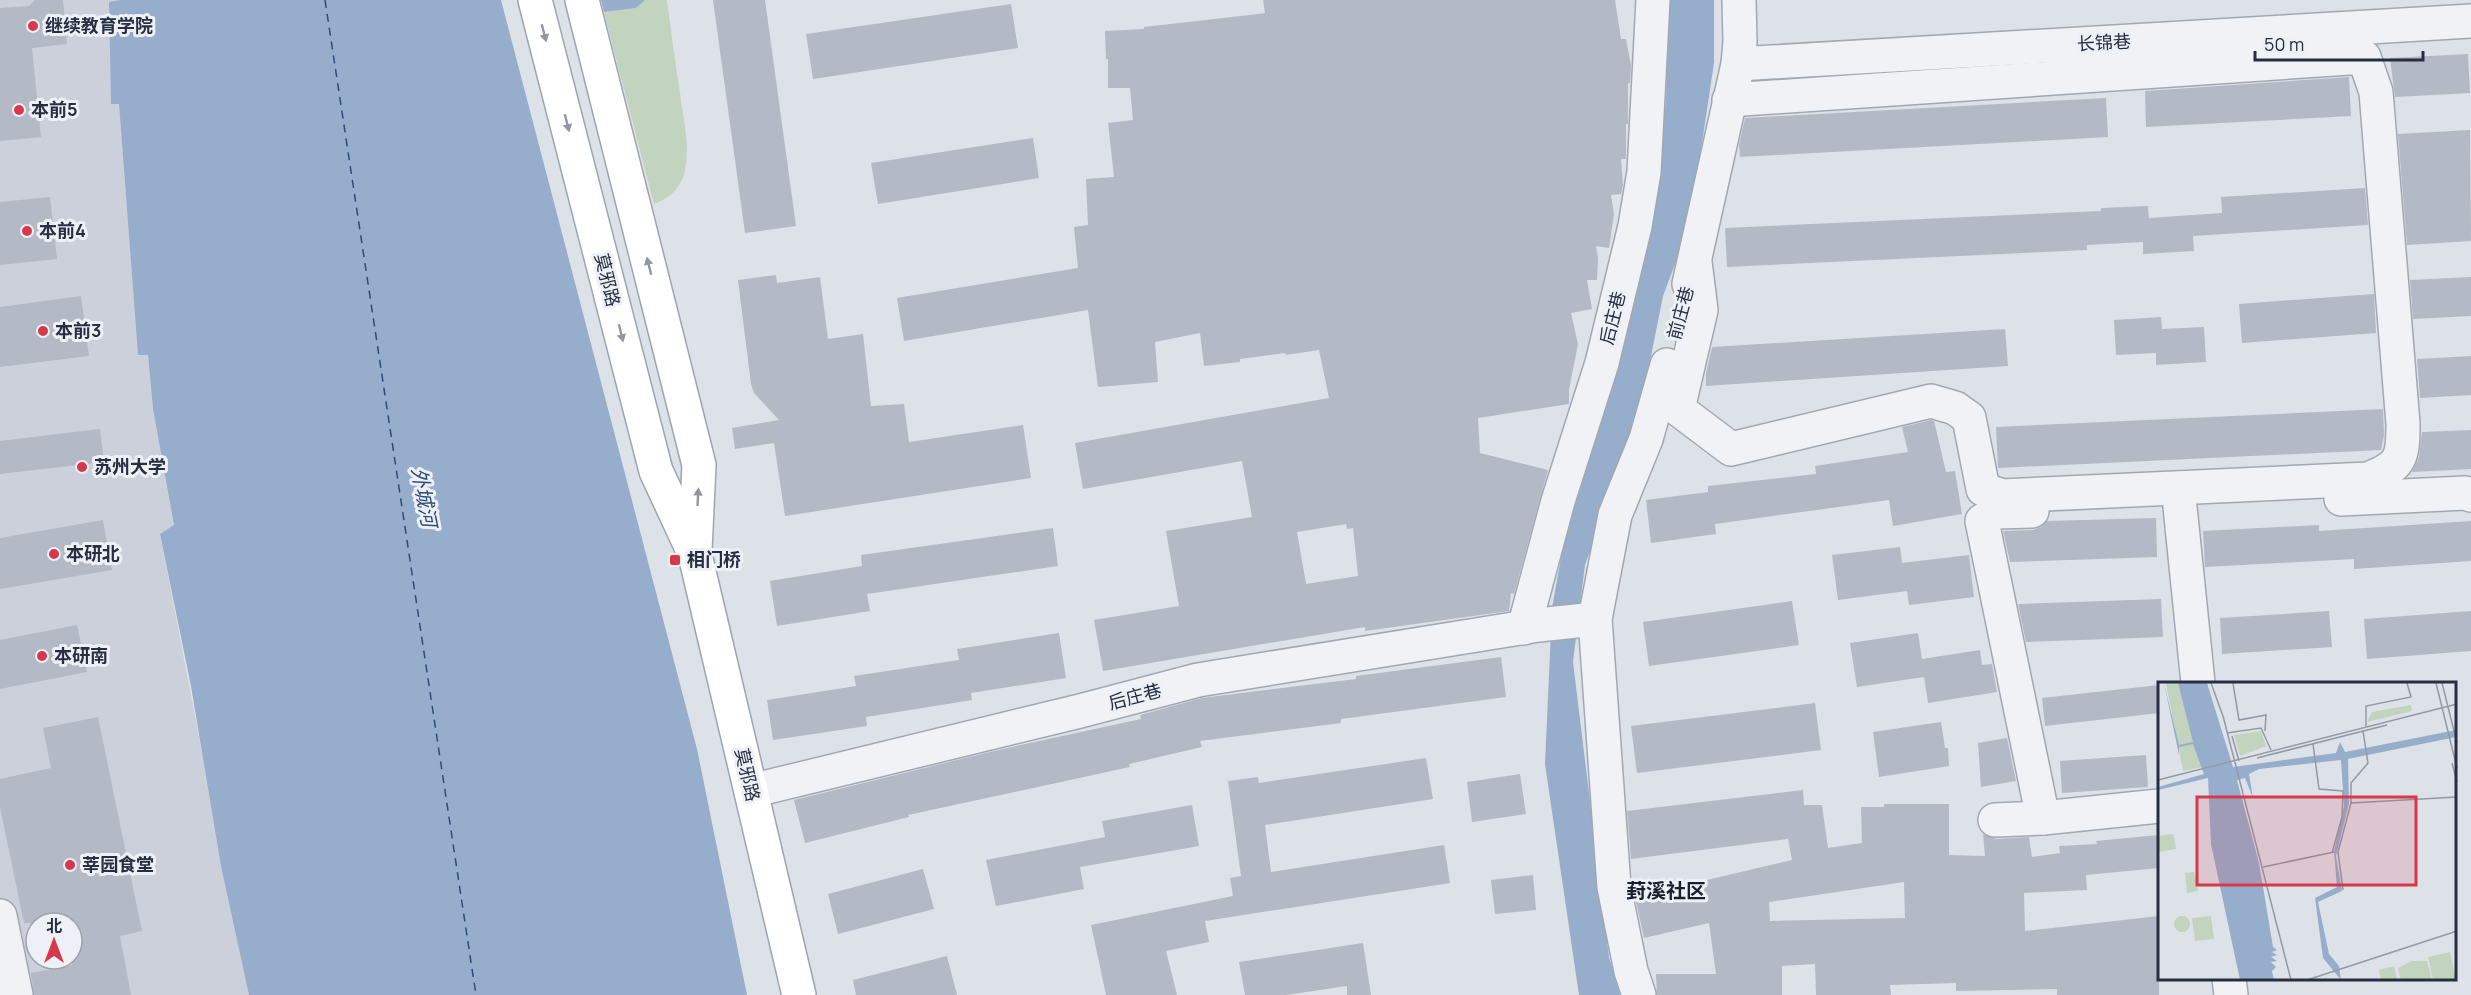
<svg xmlns="http://www.w3.org/2000/svg" width="2471" height="995" font-family="Manrope,'Noto Sans SC',sans-serif">
<style>
.built{fill:#cbd0da;fill-rule:evenodd}
.green{fill:#c2d3be}
.water{fill:#96aecb}
.lines{fill:none;stroke-linecap:round;stroke-linejoin:round}
.ferry{stroke:#2d4c76;stroke-width:1.5;stroke-dasharray:8 6;stroke-linecap:butt}
.building{fill:#b4bac5;fill-rule:evenodd}
.minor-casing{stroke:#a2a8b2;stroke-width:36}
.major-casing{stroke:#9ca5b4;stroke-width:36}
.minor{stroke:#f0f2f6;stroke-width:33}
.major{stroke:#fff;stroke-width:33}
.oneway{fill:#9296a0}
.poi-dot{fill:#d6394c;stroke:#edf0f6;stroke-width:2}
.labels{text-anchor:middle;stroke-width:6;stroke-linejoin:round;paint-order:stroke}
.poi-label{font-size:18px;font-weight:bold;fill:#262e40;stroke:#edf0f6;text-anchor:start}
.street-label{font-size:18px;fill:#262e40;stroke:#edf0f6}
.water-label{font-size:20px;font-style:italic;fill:#2d4c76;stroke:#edf0f6}
.neighbourhood-label{font-size:20px;font-weight:bold;fill:#182030;stroke:#edf0f6}
.inset-river{fill:none;stroke:#96aecb;stroke-width:3}
.inset-road{fill:none;stroke:#9499a5;stroke-width:1.5}
.view{fill:#d6394c;fill-opacity:0.15;stroke:#d6394c;stroke-width:3}
.inset-edge{fill:none;stroke:#262e40;stroke-width:3}
</style>
<rect width="100%" height="100%" fill="#dde1e8"/>
<path class="built" d="M0,0h120l-10,2 1,102h8l19,250 10,1 5,55 21,115 -14,10 89,460h-249zM36,923h36v36h-36z"/>
<path class="green" d="M645,0h22c4,31 8,62 13,93 3,26 12,58 3,84 -5,14 -16,22 -29,27l-50,-192 32,-4z"/>
<g class="water">
<path d="M120,0h381l196,749 50,246h-498l-28,-129 -30,-180 -31,-152 14,-9 -21,-116 -5,-54h-10l-19,-251h-8l-2,-102z"/>
<path d="M601,0h44l-9,8 -32,4z"/>
<path d="M1668,0h46v63l-21,140 -7,32 -23,61 -25,125 -53,144 -12,97 36,295 11,38h-41l-34,-231 7,-156 14,-78 43,-135 11,-57 34,-126 12,-112z"/>
</g>
<g class="lines">
<path class="ferry" d="M325,0l151,995"/>
</g>
<g class="building">
<path d="M35,0h28l4,44 -35,4 9,89 -41,4v-133l29,-2z"/>
<path d="M713,0h52l31,226 -51,7z"/>
<path d="M1263,0h352l6,39h5l5,26 -1,18h-2v41h-2v35h-5l2,26 -2,9 -10,1 3,19 -5,34 -13,-2 2,12 -1,22h-10l5,29 -21,4 7,31 -9,46v14l-91,14 2,35 68,17 -34,124 -3,-1 -2,18 -144,20v-4l-262,44 -9,-51 85,-14 -13,-75 86,-14 -10,-56 -159,28 -8,-46 254,-45 -10,-48 -33,5 -1,-2 -45,6v3l-36,4 -4,-33 -45,9 3,40 -60,5 -10,-77 -184,31 -7,-43 181,-30 -4,-41 14,-2 -2,-46 28,-2 -6,-54 25,-3 -3,-32h-22v-29h-2l-1,-28 39,-2v-2l114,-13 7,-1zM1346,524l1,5 6,-1 5,48 -52,8 -9,-52z"/>
<path d="M1011,4l7,44 -205,31 -7,-45z"/>
<path d="M2468,54l2,39 -75,4 -5,-39z"/>
<path d="M2349,77l2,39 -205,11 -1,-36z"/>
<path d="M2106,98l2,39 -368,20 -1,-12 6,-27z"/>
<path d="M2470,130l1,111 -64,4 -9,-111z"/>
<path d="M1033,138l6,40 -161,26 -7,-41z"/>
<path d="M2365,188l3,37 -175,11 1,15 -51,3v-12l-56,3v5l-360,17 -2,-39 376,-17v-3l47,-2 1,12 73,-5 -1,-16z"/>
<path d="M50,197l7,62 -57,6v-63z"/>
<path d="M776,275l1,8 43,-6 8,62 35,-5 8,72 33,-2 5,38 114,-17 8,53 -246,38 -11,-73 -39,6 -3,-21 47,-8 -25,-27 -3,-9 -13,-104z"/>
<path d="M2471,277v39l-58,3 -3,-39z"/>
<path d="M2374,294l2,39 -134,10 -3,-39z"/>
<path d="M81,296l8,60 -89,11v-60z"/>
<path d="M2161,317l1,12 42,-2 2,35 -50,3v-12l-40,2 -2,-35z"/>
<path d="M2005,329l3,37 -302,20v-13l6,-26z"/>
<path d="M2471,356v39l-51,3 -3,-39z"/>
<path d="M2383,409l1,26 -3,15 -383,18 -2,-41z"/>
<path d="M1931,420l3,1 12,51 9,-1 7,43 -69,12 -4,-26 -174,24 1,10 -65,9 -5,-43 62,-8v-6l108,-12 -1,-8 93,-14 -6,-25z"/>
<path d="M100,429l4,33 -104,12v-33z"/>
<path d="M2471,430v39l-59,3 7,-15 3,-25z"/>
<path d="M2156,518l1,39 -147,5 -7,-31 30,-1 8,-3 6,-6z"/>
<path d="M103,520l9,50 -112,19v-51z"/>
<path d="M2471,521v40l-117,8v-10l-149,8 -2,-36 116,-6v6z"/>
<path d="M1053,528l5,38 -191,28 3,17 -93,15 -7,-45 92,-15 -1,-11z"/>
<path d="M1900,547l2,16 67,-8 5,42 -65,8 -2,-14 -69,9 -6,-45z"/>
<path d="M2161,599l2,38 -137,5 -8,-38z"/>
<path d="M1792,601l7,44 -150,21 -6,-44z"/>
<path d="M2329,611l3,36 -110,7 -2,-36z"/>
<path d="M2471,611v40l-104,8 -3,-40z"/>
<path d="M77,625l10,47 -87,17v-49z"/>
<path d="M1059,633l7,45 -95,15 1,7 -106,17 1,9 -94,14 -6,-40 89,-14 -2,-10 105,-16 -2,-11z"/>
<path d="M1918,633l4,26 58,-9 2,15 10,-1 5,28 -69,11 -4,-26 -67,10 -7,-44z"/>
<path d="M1501,657l5,40 -165,22v4l-141,18 2,6 -73,17 1,3 -222,48 1,2 -104,26 -11,-43 204,-50 143,-31 -1,-4 62,-17 154,-19v-3z"/>
<path d="M2159,685v28l-114,13 -3,-28z"/>
<path d="M1815,703l6,47 -184,23 -6,-47z"/>
<path d="M98,717l44,214 -22,5 11,59h-97l-3,-22 41,-8v-42h-48l-24,-116v-28l51,-11 -8,-40z"/>
<path d="M1941,722l4,26h3l1,18 -70,11 -6,-45z"/>
<path d="M2007,738l9,43 -35,6 -3,-44z"/>
<path d="M2146,755l2,32 -86,6 -2,-32z"/>
<path d="M1426,758l7,41 -168,26 6,47 173,-27 6,38 -245,38 4,21 -43,9 11,44h-71l-15,-70 142,-29 -3,-18 11,-2 -13,-95 30,-4 1,6z"/>
<path d="M1520,774l6,40 -54,8 -5,-40z"/>
<path d="M1803,790l1,15h18l6,43 34,-5 -1,-36h23v-3h65v51l36,1 -2,-22 13,5 33,-2 3,20 28,-4 -1,-7 38,-2 -1,-3 63,-6v33l-73,7 1,15 -63,3 1,38 134,-15v79h-102v-6l-101,2v-8l-66,2 1,10h-75l-1,-31 -33,2v29h-125l-1,-21h60l-7,-51 -65,15 -9,-41 157,-37 -4,-21 -157,20 -4,-48zM1904,882l1,36 -135,3 -1,-19z"/>
<path d="M1192,805l7,41 -119,21 4,22 -88,17 -10,-46 119,-23 -3,-16z"/>
<path d="M923,869l11,40 -96,25 -10,-40z"/>
<path d="M1533,875l3,35 -41,4 -4,-34z"/>
<path d="M1363,943l8,52h-24v-9l-61,9h-41l-6,-33z"/>
<path d="M947,956l10,39h-101l-3,-15z"/>
</g>
<g class="lines">
<g class="minor-casing">
<g id="minor">
<path d="M1738,64l733,-43"/>
<path d="M1695,262l6,48 -23,99 53,40 200,-48 24,7 14,10 14,71 19,7 366,-17c33,-13 35,-20 35,-55l-27,-332 -12,-35 -635,43"/>
<path d="M1689,284l49,-220 2,-22 -1,-42"/>
<path d="M2341,499l124,-6 6,2"/>
<path d="M2180,507l18,176"/>
<path d="M2032,511l-36,1 -14,9 61,297 116,-12"/>
<path d="M1524,628l34,-127 44,-138 33,-137 9,-54 9,-172"/>
<path d="M751,791l329,-80 118,-31 340,-55 57,-6"/>
<path d="M1995,820l48,-2"/>
<path d="M0,916l16,79"/>
<path d="M2229,978l2,17"/>
<path d="M1639,995l-8,-24 -17,-84 -19,-268 20,-104 31,-76 21,-74"/>
</g>
</g>
<g class="major-casing">
<g id="major">
<path d="M535,0l121,471 39,84 104,440"/>
<path d="M582,0l117,465 -4,85"/>
</g>
</g>
<use href="#minor" class="minor"/>
<use href="#major" class="major"/>
</g>
<defs><path id="oneway-solid" d="M-6-.8H1V-3.2L6.5 0L1 3.2V.8H-6Z" transform="scale(1.5)"/></defs>
<g class="oneway">
<use href="#oneway-solid" transform="translate(544 33) rotate(75)"/>
<use href="#oneway-solid" transform="translate(567 123) rotate(76)"/>
<use href="#oneway-solid" transform="translate(649 266) rotate(-104)"/>
<use href="#oneway-solid" transform="translate(621 333) rotate(76)"/>
<use href="#oneway-solid" transform="translate(698 497) rotate(-87)"/>
</g>
<g class="poi-dot">
<circle cx="33" cy="26" r="6"/>
<circle cx="19" cy="110" r="6"/>
<circle cx="27" cy="231" r="6"/>
<circle cx="43" cy="331" r="6"/>
<circle cx="82" cy="467" r="6"/>
<circle cx="54" cy="554" r="6"/>
<rect x="669" y="554" width="12" height="12" rx="3"/>
<circle cx="42" cy="656" r="6"/>
<circle cx="70" cy="865" r="6"/>
</g>
<g class="labels">
<g class="poi-label">
<text x="45" y="32">继续教育学院</text>
<text x="31" y="116">本前5</text>
<text x="39" y="237">本前4</text>
<text x="55" y="337">本前3</text>
<text x="94" y="473">苏州大学</text>
<text x="66" y="560">本研北</text>
<text x="687" y="566">相门桥</text>
<text x="54" y="662">本研南</text>
<text x="82" y="871">莘园食堂</text>
</g>
<g class="street-label">
<text transform="translate(2104 43) rotate(-3)" y="6">长锦巷</text>
<text transform="translate(607 280) rotate(76)" y="6">莫邪路</text>
<text transform="translate(1681 313) rotate(-75)" y="6">前庄巷</text>
<text transform="translate(1613 318) rotate(-76)" y="6">后庄巷</text>
<text transform="translate(1135 697) rotate(-15)" y="6">后庄巷</text>
<text transform="translate(747 775) rotate(77)" y="6">莫邪路</text>
</g>
<g class="water-label">
<text transform="translate(424 497) rotate(79)" y="7">外城河</text>
</g>
<g class="neighbourhood-label">
<text x="1666" y="898">葑溪社区</text>
</g>
</g>
<g transform="translate(2158 682)">
<rect width="298" height="298" fill="#dde1e8"/>
<path d="M8,1h12l24,84 -19,4zM253,23l1,6 -45,11 5,-10zM103,49l5,15 -26,10 -6,-21zM15,152l3,15 -18,3v-16zM36,190l4,19 -11,2 -2,-20zM53,234l3,23 -19,2 -3,-23zM16 242a8 8 0 1 1 16 0a8 8 0 1 1-16 0ZM292,270l6,28h-23l-5,-23zM254,279h15l5,19h-31l-3,-12zM236,284l3,14h-16l-2,-10z" fill="#c2d3be"/>
<path d="M6,1l15,62 14,-3 -15,-59h29l26,84 103,-14 4,-11 5,10 111,-22v7l-108,22 1,44 -13,53 6,35 -24,11 11,52 10,12 2,14 -18,-22 -8,-60 22,-11 -3,-36 10,-45 -3,-46 -82,9 -10,5 4,24 -8,-20 -8,2 22,83 14,84 4,3 -5,2 5,3 -6,2 6,4 -6,1 5,5 -4,4 2,9h-34l-29,-136 -3,-66 -50,12v-3l46,-13 -11,-30 -14,3v8z" fill="#96aecb"/>
<path class="inset-river" d="M36,1l26,80M63,85l33,213"/>
<path class="inset-road" d="M53,1l13,36M75,1l6,37 27,-5 -1,16M278,1l21,85M284,1l15,60M65,34l68,264M208,44v-20l45,-9 -4,-14M69,51l34,-5 10,22M74,54l7,25M155,62l6,45 24,2 -1,26 -10,36M99,76l130,-33M294,81l5,19M0,98l299,-76M193,121l106,-6M105,185l71,-15M185,208l-5,-38 13,-49v-20l17,-20 -5,-32M149,298l150,-49"/>
<path class="view" d="M39,115h219v88h-219z"/>
<rect width="298" height="298" class="inset-edge"/>
</g>
<g transform="translate(54 941)"><circle r="28" fill="#edf0f6" stroke="#9da2ad" stroke-width="1.5"/>
<path d="M0-4.5L10 22L0 15L-10 22Z" fill="#d6394c"/>
<text y="-9" font-size="16" font-weight="bold" text-anchor="middle" fill="#262e40">北</text>
</g>
<path d="M2255 51v9h168v-9" fill="none" stroke="#262e40" stroke-width="3"/>
<text x="2264" y="51" font-size="18" fill="#262e40" stroke="#edf0f6" stroke-width="4.5" paint-order="stroke">50 m</text>
</svg>
